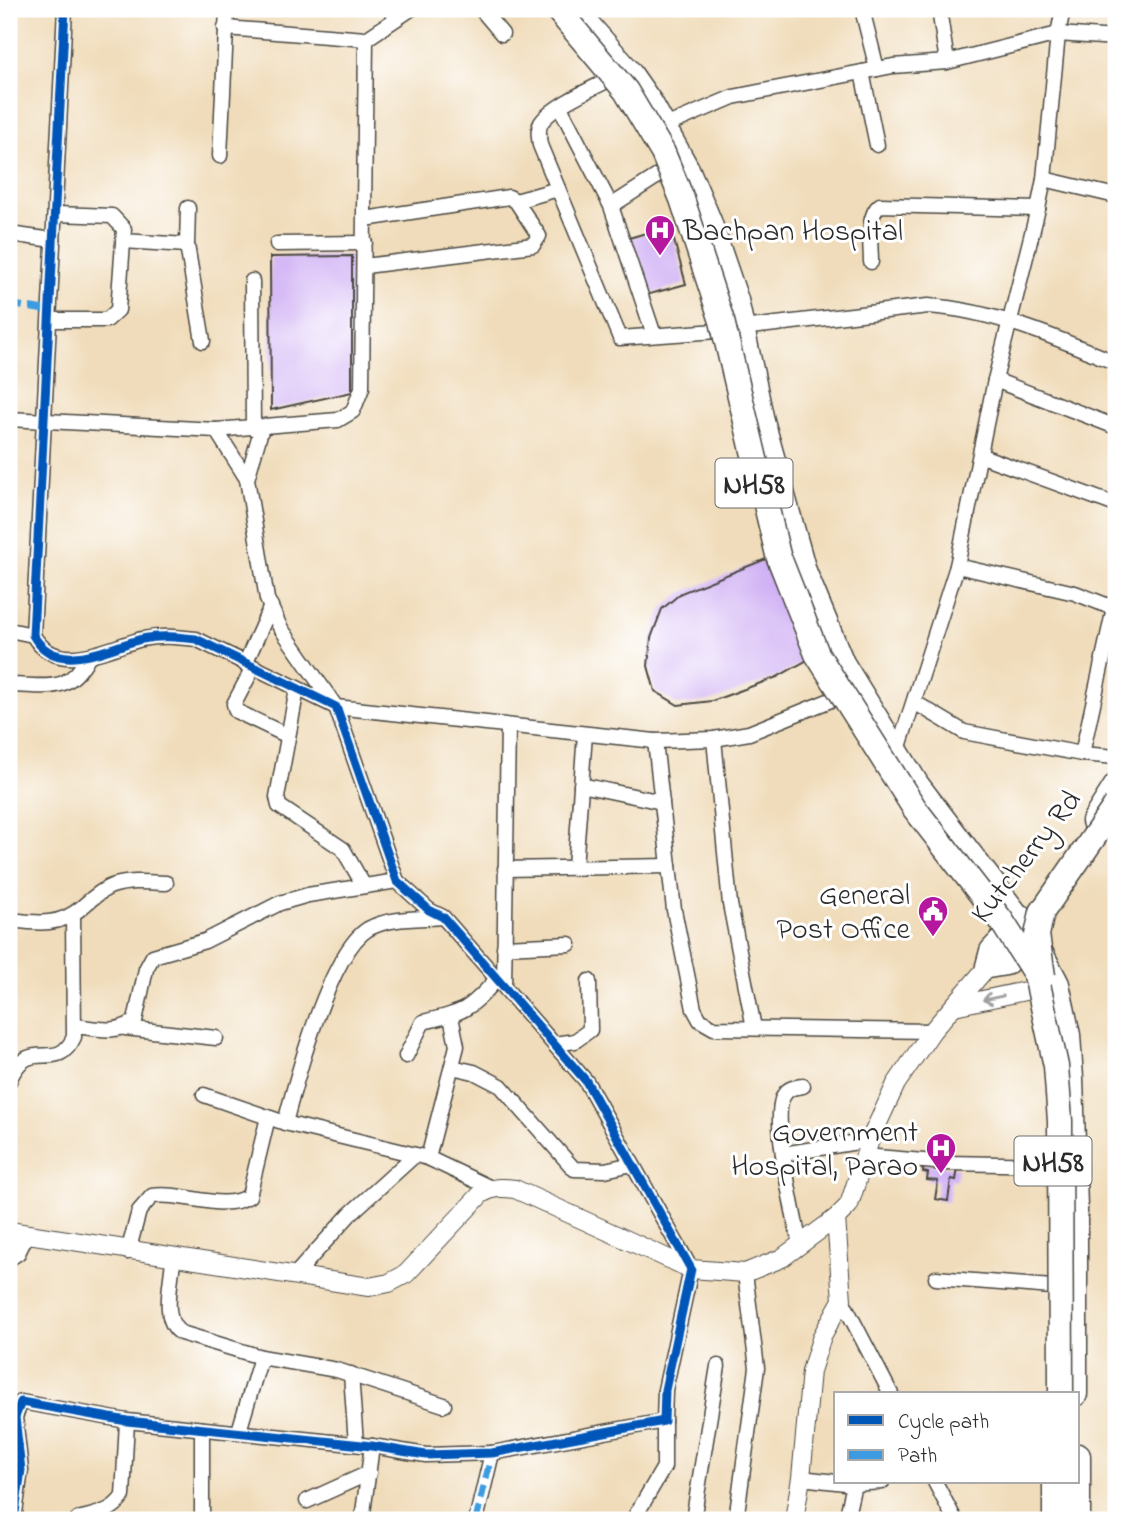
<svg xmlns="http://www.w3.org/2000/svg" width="1125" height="1529" font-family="'Indie Flower',sans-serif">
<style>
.building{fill:#cfaff4}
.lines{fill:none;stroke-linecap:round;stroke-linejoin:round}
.minor-casing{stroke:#494640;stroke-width:17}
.tertiary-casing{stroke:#494640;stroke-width:20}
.trunk-casing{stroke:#494640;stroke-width:27}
.minor{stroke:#fff;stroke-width:14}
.tertiary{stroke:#fff;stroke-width:18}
.trunk{stroke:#fff;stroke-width:24}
.trunk-bridge-casing{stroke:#494640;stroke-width:27;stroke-linecap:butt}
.trunk-bridge{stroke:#fff;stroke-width:24}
.quiet{stroke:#3d9ce1;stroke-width:7;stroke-dasharray:14 7;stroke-linecap:butt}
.cycleway-casing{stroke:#fff;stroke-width:13}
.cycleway{stroke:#0057b8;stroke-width:9}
.oneway{stroke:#a0a0a0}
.labels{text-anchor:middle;stroke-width:6;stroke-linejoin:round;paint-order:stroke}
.shield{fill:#fff;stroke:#6b6b6b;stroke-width:2}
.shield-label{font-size:28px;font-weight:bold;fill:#2b2b2b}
.poi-label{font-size:30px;fill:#2b2b2b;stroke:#fff;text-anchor:end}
.street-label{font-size:30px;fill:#2b2b2b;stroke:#fff}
</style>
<rect width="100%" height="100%" fill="#fff"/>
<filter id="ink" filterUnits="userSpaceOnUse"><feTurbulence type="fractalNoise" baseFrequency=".0143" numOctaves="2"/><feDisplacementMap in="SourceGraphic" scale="14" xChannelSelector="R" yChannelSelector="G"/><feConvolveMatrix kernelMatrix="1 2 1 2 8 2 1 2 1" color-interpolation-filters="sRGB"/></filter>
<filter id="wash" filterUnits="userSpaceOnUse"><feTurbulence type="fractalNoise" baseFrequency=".00686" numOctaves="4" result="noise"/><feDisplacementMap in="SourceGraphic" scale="28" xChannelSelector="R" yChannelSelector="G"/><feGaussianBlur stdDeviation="1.57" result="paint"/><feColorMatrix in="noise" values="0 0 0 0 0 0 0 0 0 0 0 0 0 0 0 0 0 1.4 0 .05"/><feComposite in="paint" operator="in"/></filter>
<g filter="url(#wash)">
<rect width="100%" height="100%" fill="#f0dcba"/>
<g id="blocks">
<g class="building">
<path d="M670,226l16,58 -40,11 -17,-57z"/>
<path d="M352,256v136l-81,18 -1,-153z"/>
<path d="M766,559l43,100 -32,18 -65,24 -34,4 -23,-14 -7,-25 3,-28 11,-29 19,-16z"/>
<path d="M924,1163l34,5 -2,12 -5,-1 -3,22 -13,-2 3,-18 -11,-1 1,-7 -5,-1z"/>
</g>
</g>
</g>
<g filter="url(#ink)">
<use href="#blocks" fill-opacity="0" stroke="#494640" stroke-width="2"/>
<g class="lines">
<g class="minor-casing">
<g id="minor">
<path d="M481,9l21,25"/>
<path d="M862,9l15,60"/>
<path d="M939,9l8,53"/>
<path d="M225,28l141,11"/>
<path d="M862,72l15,73"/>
<path d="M619,75c-19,10 -67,30 -78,48 -4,7 -2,14 -1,22l80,193 97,-7 211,-25c64,4 130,32 188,57"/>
<path d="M560,107l51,99 43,129"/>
<path d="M665,126l68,-29 160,-31 54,-4 111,-28 5,-25"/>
<path d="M220,156l7,-147"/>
<path d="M1044,179l72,17"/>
<path d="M516,201l42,-12"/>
<path d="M611,206l53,-34"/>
<path d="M188,208l-1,37 16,96"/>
<path d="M365,219l144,-22 7,4 23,35 -6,9 -168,21"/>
<path d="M9,234l44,6"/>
<path d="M123,241l64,4"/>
<path d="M277,244l88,-1"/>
<path d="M871,262c0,-17 -5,-46 9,-57l158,4"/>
<path d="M252,281l1,147"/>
<path d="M50,320h57l11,-10 6,-81 -12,-13 -56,-2"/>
<path d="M995,380l121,47"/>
<path d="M9,419l207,11 122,-10 15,-9 9,-23 4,-349 45,-30"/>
<path d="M216,430l31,49 20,120 13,28 56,80 319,34 59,-2 35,-6 99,-40"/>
<path d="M982,456l134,49"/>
<path d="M247,479l15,-52"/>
<path d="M957,566l118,27 41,16"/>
<path d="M9,630l24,5"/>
<path d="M245,664l26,-58"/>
<path d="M253,668l-19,36 2,7 52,25"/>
<path d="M9,685c38,0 59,10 79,-28"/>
<path d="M297,689l-20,108 2,9 64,43 21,37"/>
<path d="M914,702l50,30 118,22 34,3"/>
<path d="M714,739l16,165 24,124"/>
<path d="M655,741l19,169 20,99 6,11 14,8 218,3"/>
<path d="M897,753l60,-187 38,-186 43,-171 6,-30 14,-145 58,4"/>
<path d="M1082,754l32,-146"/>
<path d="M581,785l81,17"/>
<path d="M575,867l10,-133"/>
<path d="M505,869l164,-3"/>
<path d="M9,920c27,3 50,7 72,-12 9,-8 20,-18 31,-22 17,-6 36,-4 54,-3"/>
<path d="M504,947l65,-3"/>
<path d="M504,986l4,-260"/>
<path d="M76,1026c22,3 41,8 59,-5l11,-52 7,-13 52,-15 75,-38 28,-8 89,-14"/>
<path d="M125,1028l91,10"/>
<path d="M554,1044l21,-3 15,-11 -1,-49"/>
<path d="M406,1056l17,-34c42,-10 45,-11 74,-43"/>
<path d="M452,1067l22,5 27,14 73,83 31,1 27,-6"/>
<path d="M9,1081c20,-48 47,-5 65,-44l-1,-122"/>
<path d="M204,1095l81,28 143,35 63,30"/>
<path d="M285,1123c11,-43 45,-171 83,-194 21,-12 51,-10 74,-12"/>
<path d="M783,1154l87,-14"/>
<path d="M865,1156l82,7 106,2"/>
<path d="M428,1158l29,-112 -6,-29"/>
<path d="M800,1245c-5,-27 -30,-130 -16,-150 4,-7 11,-8 19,-9"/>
<path d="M128,1252l11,-41 13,-15c32,-5 69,17 97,0l19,-79"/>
<path d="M9,1259l9,-6 9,-19"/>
<path d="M173,1259c-1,22 -13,61 8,74l80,24 76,13 107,35"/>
<path d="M294,1276l56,-62 65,-59"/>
<path d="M936,1278l116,9"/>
<path d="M842,1300l49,94"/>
<path d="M351,1374l5,70"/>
<path d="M239,1431l22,-74"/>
<path d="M801,1478l53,6 28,-2"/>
<path d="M935,1482l20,38"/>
<path d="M307,1501l62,-28"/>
<path d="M78,1519c18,-5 34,-6 45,-23l4,-75"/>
<path d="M14,1520l7,-50 -6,-53 6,-15 106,19 245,25 54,9 66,-2 172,-32 1,-31 26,-121 -105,-188 -143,-164 -14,-7 -32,-29 -61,-174 -140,-68c-18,-2 -36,-4 -54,0 -35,9 -86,38 -109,-4l32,-626"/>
<path d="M202,1520v-91"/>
<path d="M362,1520l10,-74"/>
<path d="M476,1520l16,-67"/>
<path d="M633,1520l31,-53v-46"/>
<path d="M693,1520l25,-154"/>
<path d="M736,1520l21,-152 -12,-95"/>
<path d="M846,1520l8,-36"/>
</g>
</g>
<g class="tertiary-casing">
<g id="tertiary">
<path d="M954,1006l95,-20"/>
<path d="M9,1231l360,56 20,-4 17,-9 75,-80c12,-7 20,-7 34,-5l176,80 54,4 37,-15 54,-40 13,-13 21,-65 26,-56 36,-53 56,-65"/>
<path d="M794,1520l7,-42 10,-107 11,-35 20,-36 -6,-82"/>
</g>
</g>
<g class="trunk-casing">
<g id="trunk">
<path d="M574,9l54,62 23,33 36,65 22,52 27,79 26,121 42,150 38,92 75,122 114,149 26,50 11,51 3,43 4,130v186"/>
<path d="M1094,821l22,-35"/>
<path d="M1023,918l-31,33 -4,15 18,-3 25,-29"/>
<path d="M1078,1456v64"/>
<path d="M1055,1482v38"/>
</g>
</g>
<use href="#minor" class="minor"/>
<use href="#tertiary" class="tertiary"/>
<use href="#trunk" class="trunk"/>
<g class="trunk-bridge-casing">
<g id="trunk-bridge">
<path d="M557,9l69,82 37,62 19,46 40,122 56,234 39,99 98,155 86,111 35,55 20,91 4,55 1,273"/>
<path d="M1043,976l-6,-41 5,-23 74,-107"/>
</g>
</g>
<use href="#trunk-bridge" class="trunk-bridge"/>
<g class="quiet">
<path d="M9,304l41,7"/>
<path d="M476,1520l16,-67"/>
</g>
<g class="cycleway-casing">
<path id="cycleway" d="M14,1520l7,-50 -6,-53 6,-15 106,19 245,25 54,9 66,-2 172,-32 1,-31 26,-121 -105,-188 -143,-164 -14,-7 -32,-29 -61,-174 -140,-68c-18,-2 -36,-4 -54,0 -35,9 -86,38 -109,-4l32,-626"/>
</g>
<use href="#cycleway" class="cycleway"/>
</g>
<defs><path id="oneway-shaft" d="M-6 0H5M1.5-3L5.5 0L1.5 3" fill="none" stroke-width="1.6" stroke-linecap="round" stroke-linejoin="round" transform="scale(1.75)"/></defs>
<use class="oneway" href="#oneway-shaft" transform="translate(993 998) rotate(168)"/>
</g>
<defs>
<g id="hospital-pin" transform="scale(1.575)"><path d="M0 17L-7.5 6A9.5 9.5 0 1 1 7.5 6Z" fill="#b5179e" stroke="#fff"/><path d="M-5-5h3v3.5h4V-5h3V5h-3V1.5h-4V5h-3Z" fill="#fff"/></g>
<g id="civic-pin" transform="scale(1.575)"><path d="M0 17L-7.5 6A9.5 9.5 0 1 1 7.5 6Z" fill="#b5179e" stroke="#fff"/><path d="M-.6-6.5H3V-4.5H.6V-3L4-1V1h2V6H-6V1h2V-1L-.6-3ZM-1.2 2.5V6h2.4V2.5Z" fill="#fff"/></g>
</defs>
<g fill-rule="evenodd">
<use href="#hospital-pin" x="660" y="230"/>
<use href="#civic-pin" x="933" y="911"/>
<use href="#hospital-pin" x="941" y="1148"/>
</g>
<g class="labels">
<g class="shield">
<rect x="715.5" y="458.5" width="77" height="49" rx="5"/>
<rect x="1014.5" y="1136.5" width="77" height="49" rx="5"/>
</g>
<g class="shield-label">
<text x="754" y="493">NH58</text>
<text x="1053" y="1171">NH58</text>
</g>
<g class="poi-label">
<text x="683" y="240" text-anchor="start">Bachpan Hospital</text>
<text x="910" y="904">General<tspan x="910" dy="34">Post Office</tspan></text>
<text x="918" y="1141">Government<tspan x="918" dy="34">Hospital, Parao</tspan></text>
</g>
<g class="street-label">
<text transform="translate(1025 856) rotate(-52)" y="10">Kutcherry Rd</text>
</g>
</g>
<rect width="1125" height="1529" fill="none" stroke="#fff" stroke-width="35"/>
<rect x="834" y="1392" width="245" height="91" fill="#ffffff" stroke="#aaaaaa" stroke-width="2"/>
<rect x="848" y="1415" width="35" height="10" fill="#0057b8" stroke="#aaaaaa" stroke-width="2"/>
<text x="898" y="1428" font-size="21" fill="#2b2b2b">Cycle path</text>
<rect x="848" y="1450" width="35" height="10" fill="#3d9ce1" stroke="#aaaaaa" stroke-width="2"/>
<text x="898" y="1462" font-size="21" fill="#2b2b2b">Path</text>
</svg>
